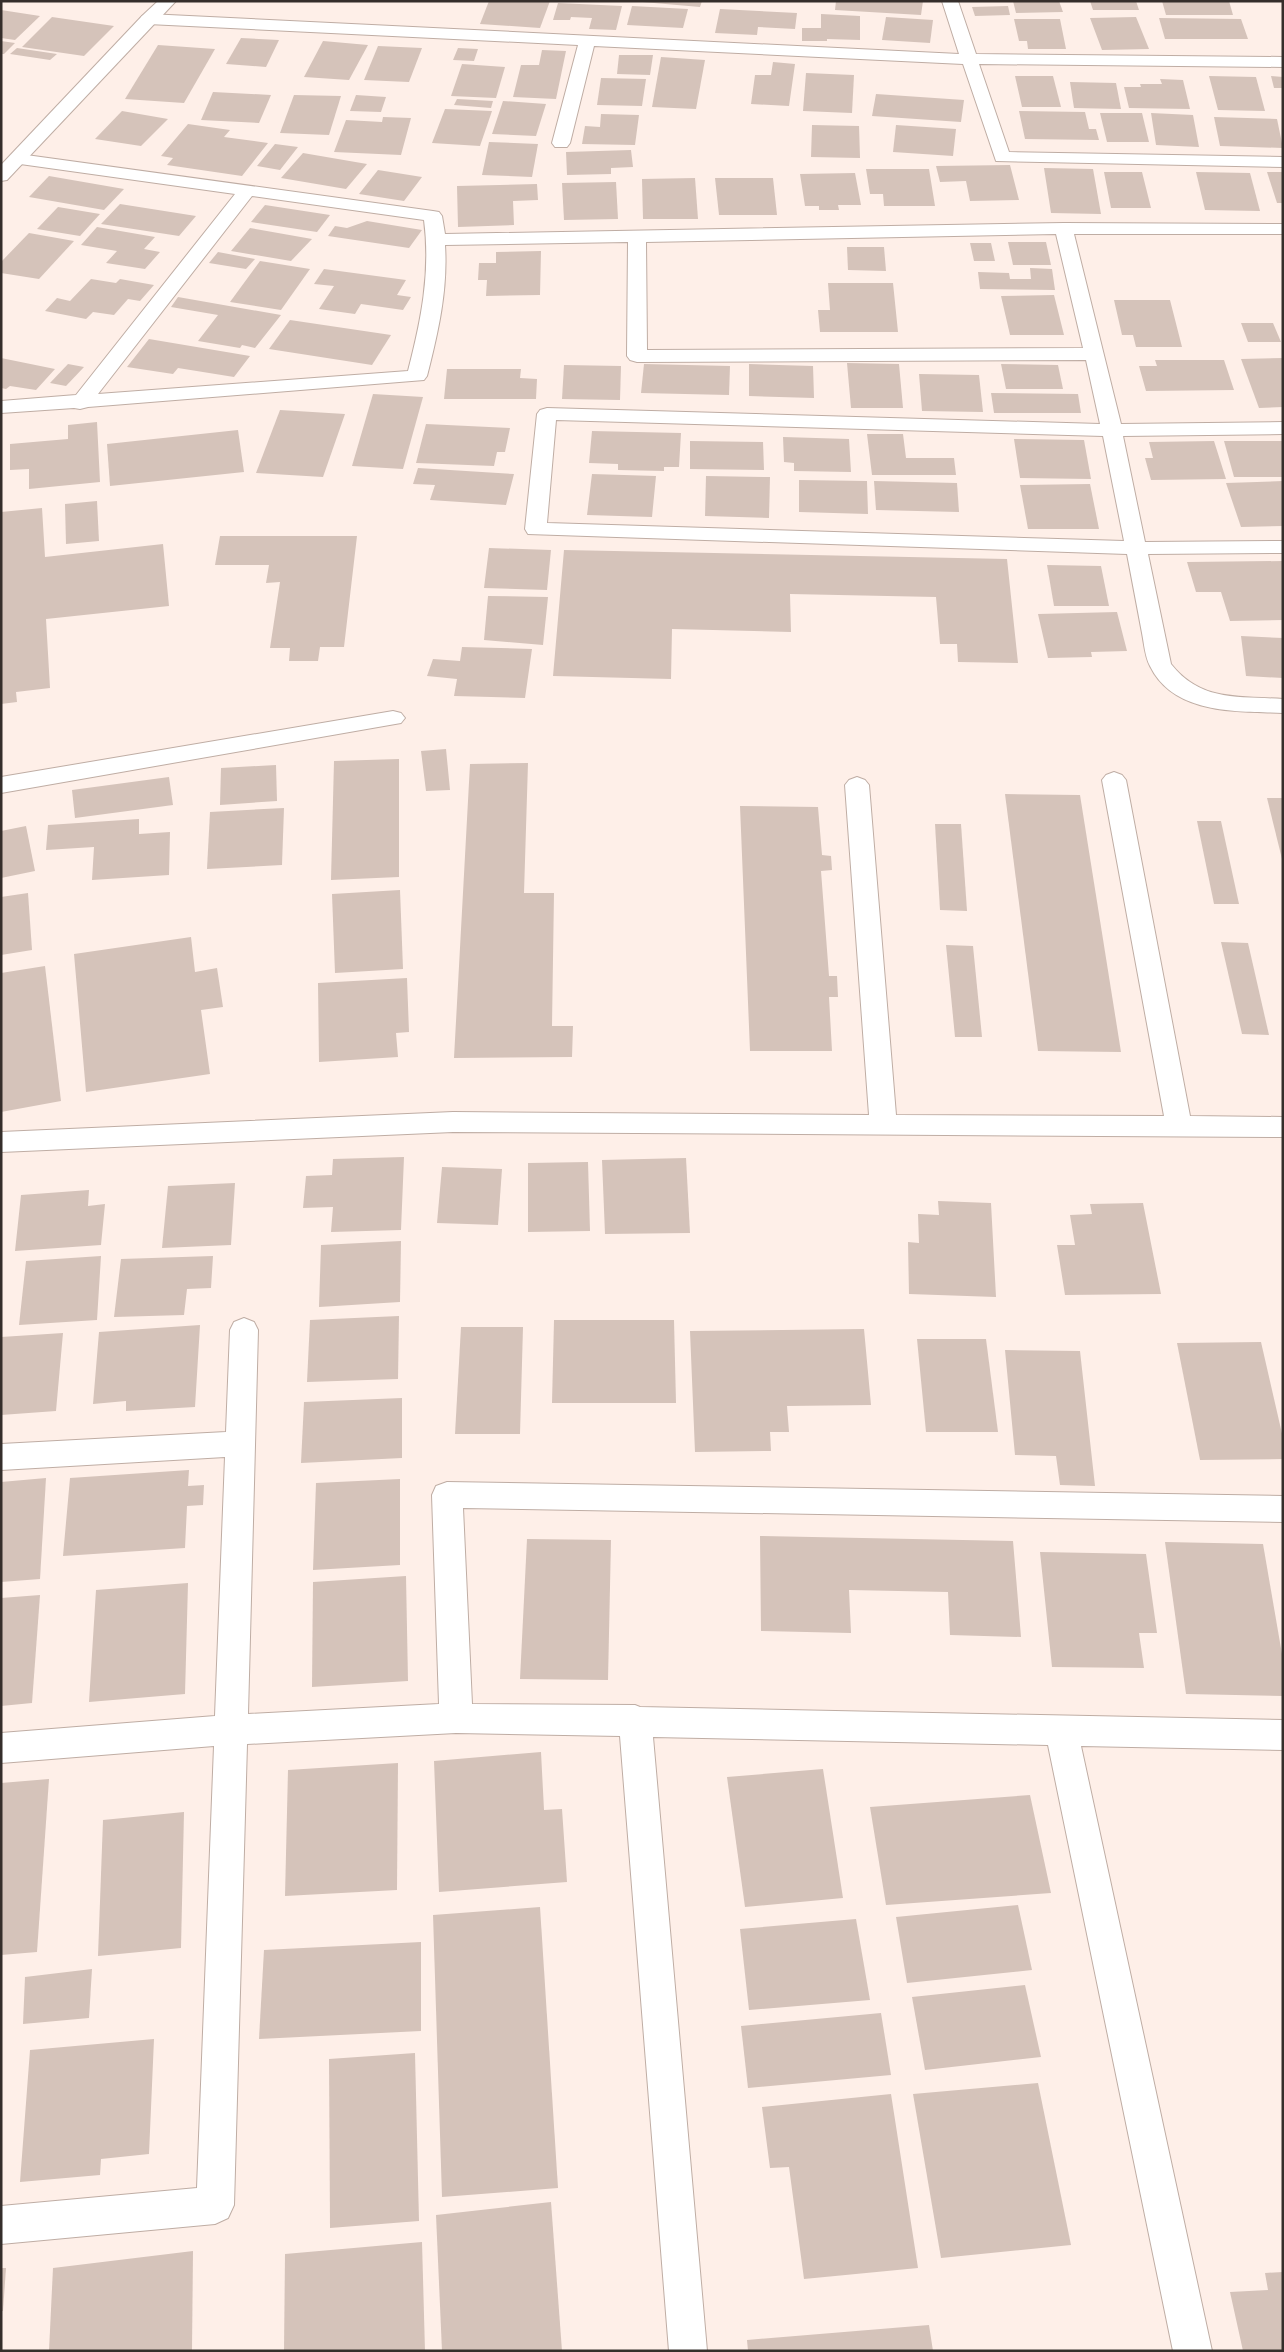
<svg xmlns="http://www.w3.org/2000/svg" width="1284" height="2352" font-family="'Fira Sans Condensed',sans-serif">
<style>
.building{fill:#d5c3ba}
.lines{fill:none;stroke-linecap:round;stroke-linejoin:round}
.minor-casing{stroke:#bfada4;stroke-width:2}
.tertiary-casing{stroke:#bfada4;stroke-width:2}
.minor{fill:#fff;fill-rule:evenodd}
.tertiary{fill:#fff;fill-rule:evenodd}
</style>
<rect width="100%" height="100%" fill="#feefe8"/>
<g class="building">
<path d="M489,1h61l-10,27 -60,-4z"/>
<path d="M631,1h71l-2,6z"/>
<path d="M836,1h87l-2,14 -86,-5z"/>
<path d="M1013,1h46l4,11 -47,1z"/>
<path d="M1090,1h46l3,9h-46z"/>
<path d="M1162,1h67l4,14h-67z"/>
<path d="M558,3l64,3 -6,24 -27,-1 3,-11 -21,-1 -1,3h-17z"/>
<path d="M632,6l56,3 -5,19 -56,-3z"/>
<path d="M1008,6l2,9 -35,1 -3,-9z"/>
<path d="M720,9l77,4 -2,16 -37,-2 -1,8 -42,-2z"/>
<path d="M1,10l39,6 -25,24 -14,-2z"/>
<path d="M821,14l39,2v24l-33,-1v2h-25v-13h19z"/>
<path d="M52,17l62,9 -30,30 -62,-9z"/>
<path d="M886,17l47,3 -3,23 -48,-3z"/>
<path d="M1136,17l13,32 -47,1 -12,-32z"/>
<path d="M1159,18l82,1 7,20h-83z"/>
<path d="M1014,19h46l6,30h-38l-1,-8h-8z"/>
<path d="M241,38l38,2 -13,27 -40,-3z"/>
<path d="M1,41l14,2 -11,11h-3z"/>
<path d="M323,41l45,4 -19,35 -45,-3z"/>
<path d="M158,45l57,4 -31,54 -59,-4z"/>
<path d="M378,46l44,2 -13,34 -45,-2z"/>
<path d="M17,48l40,6 -7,6 -40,-6z"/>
<path d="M458,48l20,1 -4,12 -21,-1z"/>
<path d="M542,50l24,1 -10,48 -43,-2 8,-32h18z"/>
<path d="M619,55h34l-3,20 -33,-1z"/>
<path d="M661,57l44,3 -9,49 -44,-2z"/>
<path d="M773,62l22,2 -6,42 -38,-2 4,-29h16z"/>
<path d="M462,64l43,3 -9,31 -45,-2z"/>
<path d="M806,73l48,2 -2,38 -49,-2z"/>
<path d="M1015,76h38l8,31h-39z"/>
<path d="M1209,76l47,1 9,34 -47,-1z"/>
<path d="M1271,76l12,1v11h-9z"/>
<path d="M601,78l45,1 -4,27 -45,-1z"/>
<path d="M1160,79l23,1 7,29 -61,-1 -5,-21h17l-1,-3h22z"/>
<path d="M1070,82l46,1 5,26 -47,-1z"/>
<path d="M213,92l58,3 -12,28 -58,-3z"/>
<path d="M876,94l88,6 -3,22 -89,-6z"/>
<path d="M294,95l47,1 -12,39 -49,-2z"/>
<path d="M356,95l30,2 -5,15 -31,-1z"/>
<path d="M457,99l36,2 -2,7 -37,-3z"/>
<path d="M503,101l43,3 -10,32 -44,-2z"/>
<path d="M445,109l47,2 -12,35 -48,-3z"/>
<path d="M122,111l46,8 -27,27 -46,-7z"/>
<path d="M1019,111l66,1 4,17h7l3,11 -74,-1z"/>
<path d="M1100,113h42l7,29h-42z"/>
<path d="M1151,113l42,2 6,32 -43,-2z"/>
<path d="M601,114l38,1 -4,30 -53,-1 3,-18 15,1z"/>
<path d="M383,117l28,1 -10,37 -67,-3 12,-32 36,2z"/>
<path d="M1214,117l63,2 6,29 -63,-2z"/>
<path d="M188,124l42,6 -6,7 44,6 -26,33 -75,-11 6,-7 -12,-2z"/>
<path d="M812,125l47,1 1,32 -49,-1z"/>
<path d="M896,125l60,4 -3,27 -60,-4z"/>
<path d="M489,142l49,2 -6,33 -50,-2z"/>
<path d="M275,144l23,3 -18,23 -23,-4z"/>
<path d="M631,150l2,17 -22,1v6l-44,1 -1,-23z"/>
<path d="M303,153l64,11 -21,25 -65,-11z"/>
<path d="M1010,165l9,35 -49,1 -4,-20 -26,1 -4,-16z"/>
<path d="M1044,168l49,1 8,45 -50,-1z"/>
<path d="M866,169h63l6,37h-51l-1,-12h-13z"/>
<path d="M378,170l44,7 -18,24 -45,-7z"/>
<path d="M1104,172h38l9,36h-40z"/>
<path d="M1196,172l54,1 10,38 -55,-1z"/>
<path d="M1267,172h16v31h-6z"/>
<path d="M855,173l6,32h-23l1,5h-20v-4h-14l-5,-32z"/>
<path d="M49,176l75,13 -20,21 -75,-13z"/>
<path d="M695,178l3,41h-55l-1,-40z"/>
<path d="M715,178h58l4,37h-58z"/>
<path d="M616,182l2,37 -54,1 -2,-37z"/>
<path d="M537,184l1,16 -25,1 1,24 -56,2 -1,-41z"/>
<path d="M120,204l76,12 -17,20 -78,-12z"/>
<path d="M265,205l65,10 -13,17 -66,-10z"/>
<path d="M58,207l42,7 -20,22 -43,-7z"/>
<path d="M367,221l55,9 -13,18 -81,-12 7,-10 12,2z"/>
<path d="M97,227l58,10 -11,12 16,3 -15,17 -39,-6 11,-12 -36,-6z"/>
<path d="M250,228l62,11 -21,22 -60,-10z"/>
<path d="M29,233l45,8 -35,38 -38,-6v-11z"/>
<path d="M1008,242h38l5,23h-38z"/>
<path d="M970,243h21l4,18h-21z"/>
<path d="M847,247h37l2,24 -38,-1z"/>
<path d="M541,251l-1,44 -54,1 1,-16h-9l1,-17h17v-11z"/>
<path d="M218,252l37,7 -9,10 -37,-6z"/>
<path d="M260,261l50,8 -29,41 -51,-8z"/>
<path d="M1030,268l22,1 3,21 -75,-1 -2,-17 31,1 1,6h21z"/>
<path d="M324,269l82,11 -9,15 14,2 -8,13 -42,-6 -6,10 -36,-5 15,-23 -20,-2z"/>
<path d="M91,279l25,4 4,-4 34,6 -14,16 -12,-2 -14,16 -21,-3 -7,7 -41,-8 12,-13 13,3z"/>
<path d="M828,283h65l5,49h-78l-2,-22h12z"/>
<path d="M1054,295l10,40h-54l-9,-39z"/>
<path d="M178,297l103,18 -26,33 -13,-3 -2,3 -42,-7 20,-26 -47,-8z"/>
<path d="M1114,300h56l12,47h-46l-3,-12h-11z"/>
<path d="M290,320l101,15 -19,30 -103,-16z"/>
<path d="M1241,323h32l8,19h-33z"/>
<path d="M149,339l101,17 -16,21 -56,-9 -5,6 -46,-7z"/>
<path d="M1,358l54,11 -19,21 -26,-4 -4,3 -5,-1z"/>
<path d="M1283,358v49l-24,1 -18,-49z"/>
<path d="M1155,360h69l10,30 -88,1 -7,-25h18z"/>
<path d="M847,363l52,1 4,44h-52z"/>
<path d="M68,364l16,3 -18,19 -16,-3z"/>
<path d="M644,364l86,2 -1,29 -88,-2z"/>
<path d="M749,364l64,2 1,32 -65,-2z"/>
<path d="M1001,364l57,1 5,24h-57z"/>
<path d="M564,365l57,1 -1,34 -58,-1z"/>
<path d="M447,369h74l-1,9 17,1 -1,20h-92z"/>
<path d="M919,374l60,1 4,37 -61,-1z"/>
<path d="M991,393l87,1 3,19h-87z"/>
<path d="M373,394l50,3 -20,72 -51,-3z"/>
<path d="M280,410l65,4 -22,63 -67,-4z"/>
<path d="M97,422l3,60 -71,7v-20l-19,1v-26l58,-5v-14z"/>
<path d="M426,424l84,4 -5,24h-8l-3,14 -78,-3z"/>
<path d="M238,430l6,42 -134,14 -3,-42z"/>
<path d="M592,431l89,2 -2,34h-15v4l-46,-1v-6l-29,-1z"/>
<path d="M867,434h36l3,24h48l2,17h-84z"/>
<path d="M783,437l66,2 2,33 -57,-1v-8l-10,-1z"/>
<path d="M1014,439l70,1 7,39 -71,-1z"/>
<path d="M690,441l73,1 1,28 -74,-1z"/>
<path d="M1214,441l12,38 -75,1 -6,-22h8l-4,-16z"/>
<path d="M1224,441h58l1,36h-49z"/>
<path d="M418,468l96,6 -8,31 -76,-5 5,-15 -22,-1z"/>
<path d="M592,474l64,2 -4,41 -65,-2z"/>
<path d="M706,476l64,1 -1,41 -64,-2z"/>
<path d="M799,480l68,1 1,33 -69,-2z"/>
<path d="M874,481l83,2 2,29 -83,-2z"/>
<path d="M1283,481v45l-42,1 -15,-44z"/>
<path d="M1090,484l9,45h-71l-8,-44z"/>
<path d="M97,501l2,40 -33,3 -1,-40z"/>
<path d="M42,508l3,49 118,-13 6,62 -123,13 4,69 -34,4 1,10 -16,2v-192z"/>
<path d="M220,536h137l-13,111h-24l-2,14h-29l1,-13h-20l10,-66 -14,1 3,-18h-54z"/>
<path d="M489,548l62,2 -4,40 -63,-2z"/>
<path d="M564,550l443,9 11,104 -60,-1 -1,-18h-17l-4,-47 -146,-3 1,38 -119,-3 -1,50 -118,-3z"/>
<path d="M1283,561v59l-53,1 -9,-29h-25l-9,-30z"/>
<path d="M1047,565l54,1 8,40h-55z"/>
<path d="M488,596l60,1 -5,48 -59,-5z"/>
<path d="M1117,612l10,39 -36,1 1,5 -44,1 -10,-44z"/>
<path d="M1241,636l42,2v40l-37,-2z"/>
<path d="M462,647l70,2 -7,49 -71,-2 3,-17 -30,-3 6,-17 27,2z"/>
<path d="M446,749l4,41 -24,1 -5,-40z"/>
<path d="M399,759v118l-68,3 3,-119z"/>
<path d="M528,763l-4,130h30l-2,133h21l-1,31 -118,1 16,-294z"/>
<path d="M276,765l1,36 -57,4 1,-37z"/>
<path d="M169,777l4,28 -98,13 -3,-28z"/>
<path d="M1005,794l75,1 41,257 -83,-1z"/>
<path d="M1267,798h16v61h-1z"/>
<path d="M740,806l78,1 4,48 9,1 1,14 -11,1 8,105h8l1,21h-9l3,54h-82z"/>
<path d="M284,808l-2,57 -75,4 3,-57z"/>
<path d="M139,819v15l31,-2 -1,43 -77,5 2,-33 -48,3 2,-25z"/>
<path d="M1197,821h24l18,83h-25z"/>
<path d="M935,824h26l6,87 -27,-1z"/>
<path d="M26,826l9,45 -34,7v-47z"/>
<path d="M400,890l3,79 -68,4 -3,-79z"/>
<path d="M28,893l4,57 -31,5v-58z"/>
<path d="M191,937l4,35 22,-4 6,39 -22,3 9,64 -124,18 -12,-138z"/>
<path d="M1221,942l27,1 21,92 -27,-1z"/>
<path d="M946,945l27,1 9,91h-27z"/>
<path d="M45,966l16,135 -60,11v-139z"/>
<path d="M407,978l2,54 -13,1 2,24 -79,5 -1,-79z"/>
<path d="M404,1157l-3,73 -70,2 2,-25 -30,1 3,-32 26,-1 1,-16z"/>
<path d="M686,1158l4,75 -85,1 -3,-74z"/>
<path d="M588,1162l2,69 -62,1v-69z"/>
<path d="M442,1167l60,2 -4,56 -61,-2z"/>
<path d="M235,1183l-4,62 -69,3 6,-62z"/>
<path d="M89,1190l-1,16 17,-2 -4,41 -86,6 6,-56z"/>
<path d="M938,1201l53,2 5,94 -87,-3 -1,-52 11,1 -1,-29 21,1z"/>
<path d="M1143,1203l18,91 -96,1 -8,-50h18l-5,-30 22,-1 -2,-10z"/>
<path d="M401,1241l-1,61 -81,5 2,-62z"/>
<path d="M101,1256l-4,64 -78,5 7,-64z"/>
<path d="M213,1256l-2,32 -24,1 -3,26 -70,2 7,-58z"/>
<path d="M399,1316l-1,63 -91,3 3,-62z"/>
<path d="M554,1320h120l2,83h-124z"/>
<path d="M200,1325l-5,82 -69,4v-10l-33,3 6,-72z"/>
<path d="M461,1327h62l-3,107h-65z"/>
<path d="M864,1329l7,76 -84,1 2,26h-19l1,19 -76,1 -5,-121z"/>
<path d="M63,1333l-7,78 -55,4v-78z"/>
<path d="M917,1339h69l12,93h-72z"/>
<path d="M1261,1342l22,96v21l-83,1 -23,-117z"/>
<path d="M1005,1350l75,1 15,135 -35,-1 -4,-29 -41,-1z"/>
<path d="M402,1398v60l-101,5 3,-61z"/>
<path d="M189,1470l-1,16 16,-1 -1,20 -16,1 -2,42 -122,8 7,-78z"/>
<path d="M46,1478l-6,101 -39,3v-100z"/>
<path d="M400,1479v86l-87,5 3,-87z"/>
<path d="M760,1536l253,5 8,96 -71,-2 -2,-43 -99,-2 2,43 -90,-2z"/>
<path d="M527,1539l84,1 -3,140 -88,-1z"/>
<path d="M1165,1542l98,2 20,116v36l-97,-2z"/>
<path d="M1040,1552l106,2 11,79h-18l5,35 -92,-1z"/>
<path d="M406,1576l2,105 -96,6 1,-105z"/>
<path d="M188,1583l-3,111 -96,8 7,-112z"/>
<path d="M40,1595l-8,108 -31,3v-108z"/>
<path d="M541,1752l3,58 18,-1 5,73 -128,10 -5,-131z"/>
<path d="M398,1763l-1,127 -112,6 3,-126z"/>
<path d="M823,1769l20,129 -98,9 -18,-130z"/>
<path d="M49,1779l-12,173 -36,3v-172z"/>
<path d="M1030,1795l21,98 -165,12 -16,-98z"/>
<path d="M184,1812l-3,136 -83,8 5,-136z"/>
<path d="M1018,1905l14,65 -125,13 -11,-66z"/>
<path d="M540,1907l18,281 -116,9 -9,-282z"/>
<path d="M856,1919l14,81 -121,10 -9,-81z"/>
<path d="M421,1942v89l-162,8 5,-89z"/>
<path d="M92,1969l-3,49 -66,6 2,-47z"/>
<path d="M1025,1985l16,72 -116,13 -13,-73z"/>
<path d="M881,2013l10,62 -143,13 -7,-62z"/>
<path d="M154,2039l-5,115 -48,5 -1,16 -80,7 10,-132z"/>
<path d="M415,2053l4,168 -89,7 -1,-169z"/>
<path d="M1038,2083l33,162 -130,13 -28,-164z"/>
<path d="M891,2094l27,174 -114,11 -15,-112 -19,1 -8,-61z"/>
<path d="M551,2202l11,149h-120l-6,-136z"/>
<path d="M422,2242l3,109h-141l1,-97z"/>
<path d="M193,2251l-1,100h-143l4,-83z"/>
<path d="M1,2268h5l-3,43h-2z"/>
<path d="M1283,2272v79h-40l-13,-59 38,-2 -3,-17z"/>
<path d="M929,2325l4,26h-185l-1,-11z"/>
</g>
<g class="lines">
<g class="minor-casing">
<g id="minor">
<path d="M942,1h16l18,53 307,3v10l-304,-3 30,88 274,5v10l-287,-6 -33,-97 -369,-18 -24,97 -3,4h-12l-3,-4 26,-98 -430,-21 -6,-2 -2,-3 2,-3 6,-2 811,40z"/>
<path d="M19,154l414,57 6,1 3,4 3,18 619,-11 219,1v10h-209l47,190 162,-2v12l-160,2 22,106 138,-1v12l-135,1 23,110c30,38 68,32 112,35v14c-46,-2 -109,2 -133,-47 -5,-9 -6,-23 -8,-33 -5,-27 -10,-53 -15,-79l-599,-20 -3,-5 12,-115 3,-4 7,-2 553,16 -14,-64 -449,2 -7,-2 -3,-4 1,-114 -183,3c3,45 -7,88 -18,131l-3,4 -336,27 -8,2 -6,-1 -73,5v-12l75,-6 159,-201 -222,-31 -3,-4 3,-4zM252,196l172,24c7,52 -3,101 -16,151l-310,23zM1056,234l27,114 -436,2 -1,-108zM556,420l547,16 21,105 -577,-18z"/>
<path d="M393,711l8,2 4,5 -4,5 -400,70v-16z"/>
<path d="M1114,772l8,3 4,5 64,336 93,1v20l-830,-5 -452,20v-20l452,-20 416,3 -24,-330 4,-5 8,-3 8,3 4,5 27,330 268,1 -62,-336 4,-5z"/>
<path d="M244,1318l10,4 4,8 -10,384 191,-10 -7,-209 4,-9 11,-4 836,14v26l-820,-14 9,196 163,1 5,2 643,13v30l-202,-4 131,605h-39l-125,-606 -395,-8 54,614h-38l-49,-615 -164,-3 -209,11 -13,461 -6,13 -13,6 -214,20v-38l196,-18 17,-442 -213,17v-30l214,-17 10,-259 -224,13v-26l225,-12 4,-102 4,-8z"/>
</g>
</g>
<g class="tertiary-casing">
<path id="tertiary" d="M158,1h18l-169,179 -6,1v-16l141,-149z"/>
</g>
<use href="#minor" class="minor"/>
<use href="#tertiary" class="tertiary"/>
</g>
<rect width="1284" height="2352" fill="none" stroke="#352e2b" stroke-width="5"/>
</svg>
